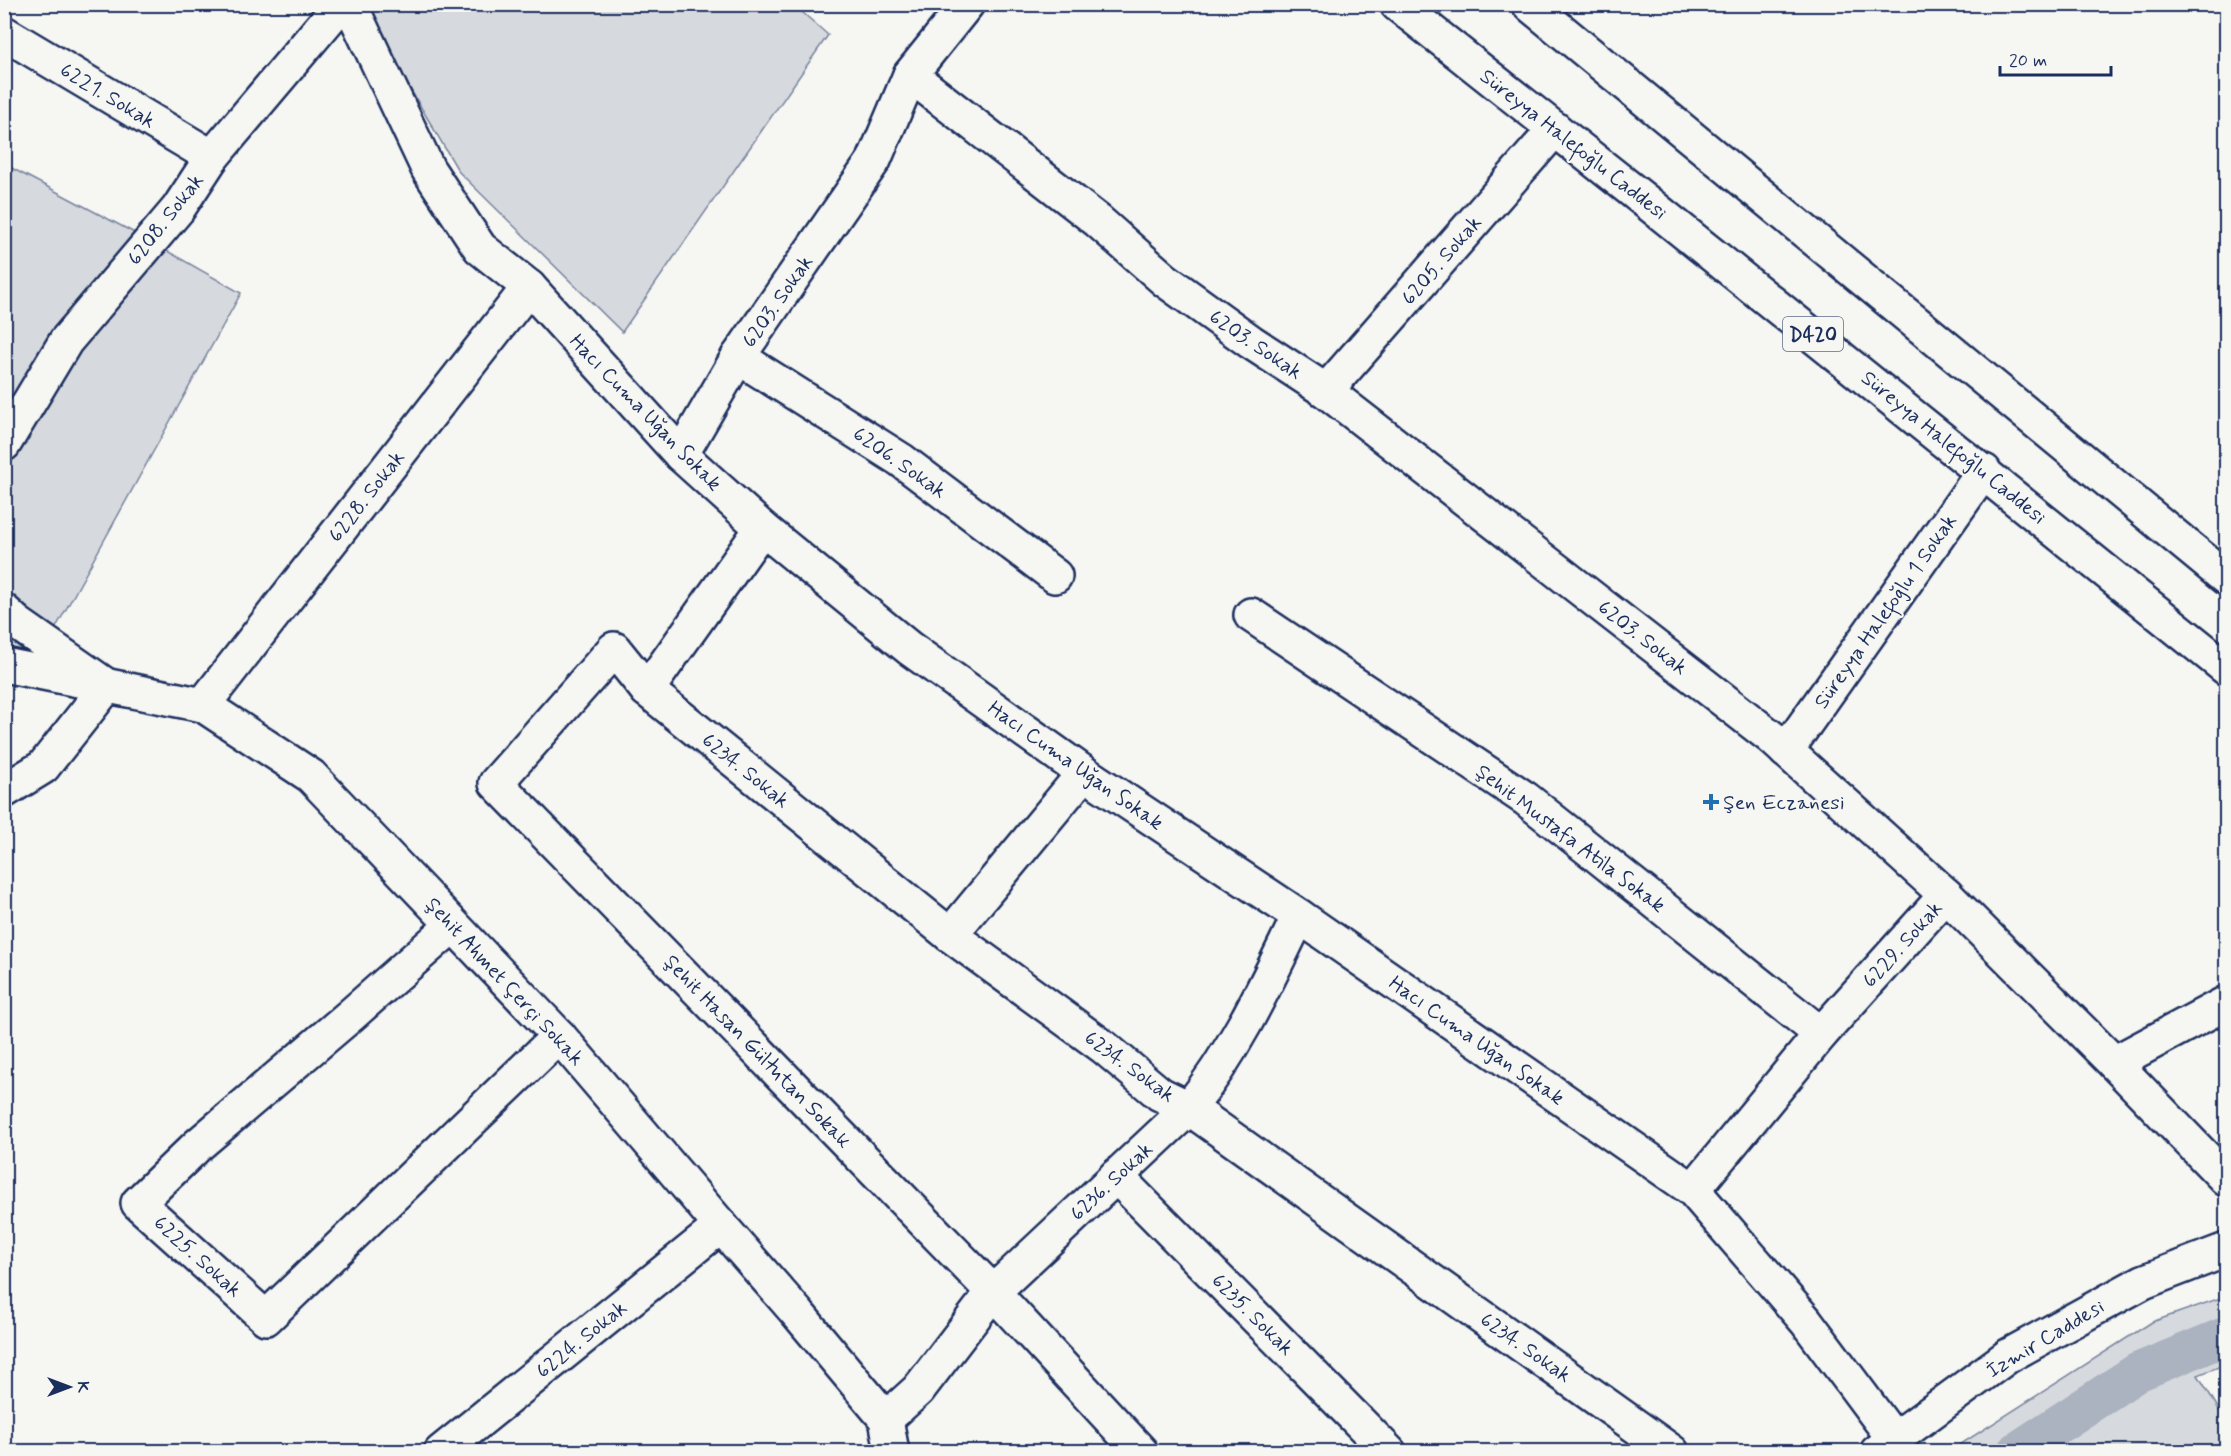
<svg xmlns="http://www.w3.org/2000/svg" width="2231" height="1456" font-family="Mynerve,sans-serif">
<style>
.green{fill:#d6d9dd;stroke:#78849e;stroke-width:1.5}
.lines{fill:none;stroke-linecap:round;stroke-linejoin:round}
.canal{stroke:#abb2c0;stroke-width:39}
.minor-casing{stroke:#1b2f5e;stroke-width:38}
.major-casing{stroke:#1b2f5e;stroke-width:38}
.minor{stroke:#f6f6f2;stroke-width:33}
.major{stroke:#f6f6f2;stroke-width:33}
.poi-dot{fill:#1f6fb2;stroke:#f6f6f2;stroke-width:2}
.labels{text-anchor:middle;stroke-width:4.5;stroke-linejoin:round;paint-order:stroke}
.shield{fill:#f6f6f2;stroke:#5d6b8a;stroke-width:1.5}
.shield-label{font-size:20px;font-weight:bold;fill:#1b2f5e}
.street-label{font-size:21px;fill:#1b2f5e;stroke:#f6f6f2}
.poi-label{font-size:21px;fill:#1b2f5e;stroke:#f6f6f2;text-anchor:start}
</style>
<rect width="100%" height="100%" fill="#f6f6f2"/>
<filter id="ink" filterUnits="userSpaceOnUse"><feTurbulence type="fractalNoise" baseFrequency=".0167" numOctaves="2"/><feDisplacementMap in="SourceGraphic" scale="12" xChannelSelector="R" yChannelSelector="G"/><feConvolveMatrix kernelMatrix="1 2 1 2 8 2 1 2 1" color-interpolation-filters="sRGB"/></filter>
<g filter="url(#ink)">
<g class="green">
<path d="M371,4h422l35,31 -206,297 -163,-160 -94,-160z"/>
<path d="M4,164l142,75 95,54 -218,394 -19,-29z"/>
<path d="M2226,1296v68l-28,11 28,46v30h-276l202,-129z"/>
</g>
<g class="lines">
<path class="canal" d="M2016,1452l122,-80 88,-36"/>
<g class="minor-casing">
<g id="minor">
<path d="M350,4l78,165 52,79 49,39 152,168 81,73 147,120 175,125 215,143 394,274 113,131 88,118"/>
<path d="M4,33l208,124"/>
<path d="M910,75l57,-71"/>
<path d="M738,357l163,103 154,116"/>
<path d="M1326,391l229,-262"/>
<path d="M4,444l62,-103 112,-132 34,-52 129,-153"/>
<path d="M681,455l57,-98 136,-197 36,-85 188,146 67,59 86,62 75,49 445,346 175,158 168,168 112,-60"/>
<path d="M4,611l13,12 90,63 -64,81 -39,24"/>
<path d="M1251,615l275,184 295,235"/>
<path d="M4,665l199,40 108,71 248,260 162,190 78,89 87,104 6,33"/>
<path d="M647,690l115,-162"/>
<path d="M203,705l326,-418"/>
<path d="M1786,751l198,-280"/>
<path d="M452,926l-101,89 -153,130 -60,58 128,115 293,-282"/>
<path d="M950,935l134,-162"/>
<path d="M2114,1063l112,116"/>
<path d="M1116,1176l273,276"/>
<path d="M1693,1190l128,-156 125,-139"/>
<path d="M886,1419l32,-29 75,-98 196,-184c47,-58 78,-126 110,-192"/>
<path d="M441,1452l280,-226"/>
<path d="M1141,1452l-148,-160 -497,-509 118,-134 33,41 303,245 155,113 55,46 29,14 483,344"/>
<path d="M1877,1452l131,-96 135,-74 83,-32"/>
</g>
</g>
<g class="major-casing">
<g id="major">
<path d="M1397,4l256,203 573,461"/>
<path d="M1529,4l697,574"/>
</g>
</g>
<use href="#minor" class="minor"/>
<use href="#major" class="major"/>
</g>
</g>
<path class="poi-dot" d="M1708 793h6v6h6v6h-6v6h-6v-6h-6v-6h6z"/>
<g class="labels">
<rect class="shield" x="1783" y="317" width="60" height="34" rx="4.5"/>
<g class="shield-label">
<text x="1813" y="341">D420</text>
</g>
<g class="street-label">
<text transform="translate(108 95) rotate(31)" y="7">6221. Sokak</text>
<text transform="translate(1574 144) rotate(38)" y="7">Süreyya Halefoğlu Caddesi</text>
<text transform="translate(165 219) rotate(-52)" y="7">6208. Sokak</text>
<text transform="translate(1441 260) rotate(-49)" y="7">6205. Sokak</text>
<text transform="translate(777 301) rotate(-55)" y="7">6203. Sokak</text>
<text transform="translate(1256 344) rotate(34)" y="7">6203. Sokak</text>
<text transform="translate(646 412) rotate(46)" y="7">Hacı Cuma Uğan Sokak</text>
<text transform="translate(1954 447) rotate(39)" y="7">Süreyya Halefoğlu Caddesi</text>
<text transform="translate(900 462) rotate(35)" y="7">6206. Sokak</text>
<text transform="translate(366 496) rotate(-52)" y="7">6228. Sokak</text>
<text transform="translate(1885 611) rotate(-55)" y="7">Süreyya Halefoğlu 1 Sokak</text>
<text transform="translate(1643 637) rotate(38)" y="7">6203. Sokak</text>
<text transform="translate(1076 765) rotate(35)" y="7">Hacı Cuma Uğan Sokak</text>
<text transform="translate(746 770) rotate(39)" y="7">6234. Sokak</text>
<text transform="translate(1571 838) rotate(37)" y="7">Şehit Mustafa Atila Sokak</text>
<text transform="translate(1902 944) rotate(-48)" y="7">6229. Sokak</text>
<text transform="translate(505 981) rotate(47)" y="7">Şehit Ahmet Çerçi Sokak</text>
<text transform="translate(1477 1040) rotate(35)" y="7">Hacı Cuma Uğan Sokak</text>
<text transform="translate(758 1051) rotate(46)" y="7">Şehit Hasan Gültutan Sokak</text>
<text transform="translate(1130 1066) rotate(36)" y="7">6234. Sokak</text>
<text transform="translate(1111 1181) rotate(-43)" y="7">6236. Sokak</text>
<text transform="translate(198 1256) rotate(42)" y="7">6225. Sokak</text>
<text transform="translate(1253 1314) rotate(45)" y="7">6235. Sokak</text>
<text transform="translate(2045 1338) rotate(-31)" y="7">İzmir Caddesi</text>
<text transform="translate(581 1339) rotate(-39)" y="7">6224. Sokak</text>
<text transform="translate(1526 1347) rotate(35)" y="7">6234. Sokak</text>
</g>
<g class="poi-label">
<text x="1723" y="809">Şen Eczanesi</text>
</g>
</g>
<rect width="2231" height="1456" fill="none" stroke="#f6f6f2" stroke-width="24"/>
<rect x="12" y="12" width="2207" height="1432" fill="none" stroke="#1b2f5e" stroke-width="2" filter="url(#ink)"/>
<g transform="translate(69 1387) rotate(90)" stroke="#f6f6f2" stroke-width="4.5" paint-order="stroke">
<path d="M0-4.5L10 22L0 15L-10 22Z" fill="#1b2f5e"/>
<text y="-9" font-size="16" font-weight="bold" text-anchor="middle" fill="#1b2f5e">K</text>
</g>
<path d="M2000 66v9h111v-9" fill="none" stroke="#1b2f5e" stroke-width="3"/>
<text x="2009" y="66" font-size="18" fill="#1b2f5e" stroke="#f6f6f2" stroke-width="4.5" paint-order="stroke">20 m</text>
</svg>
